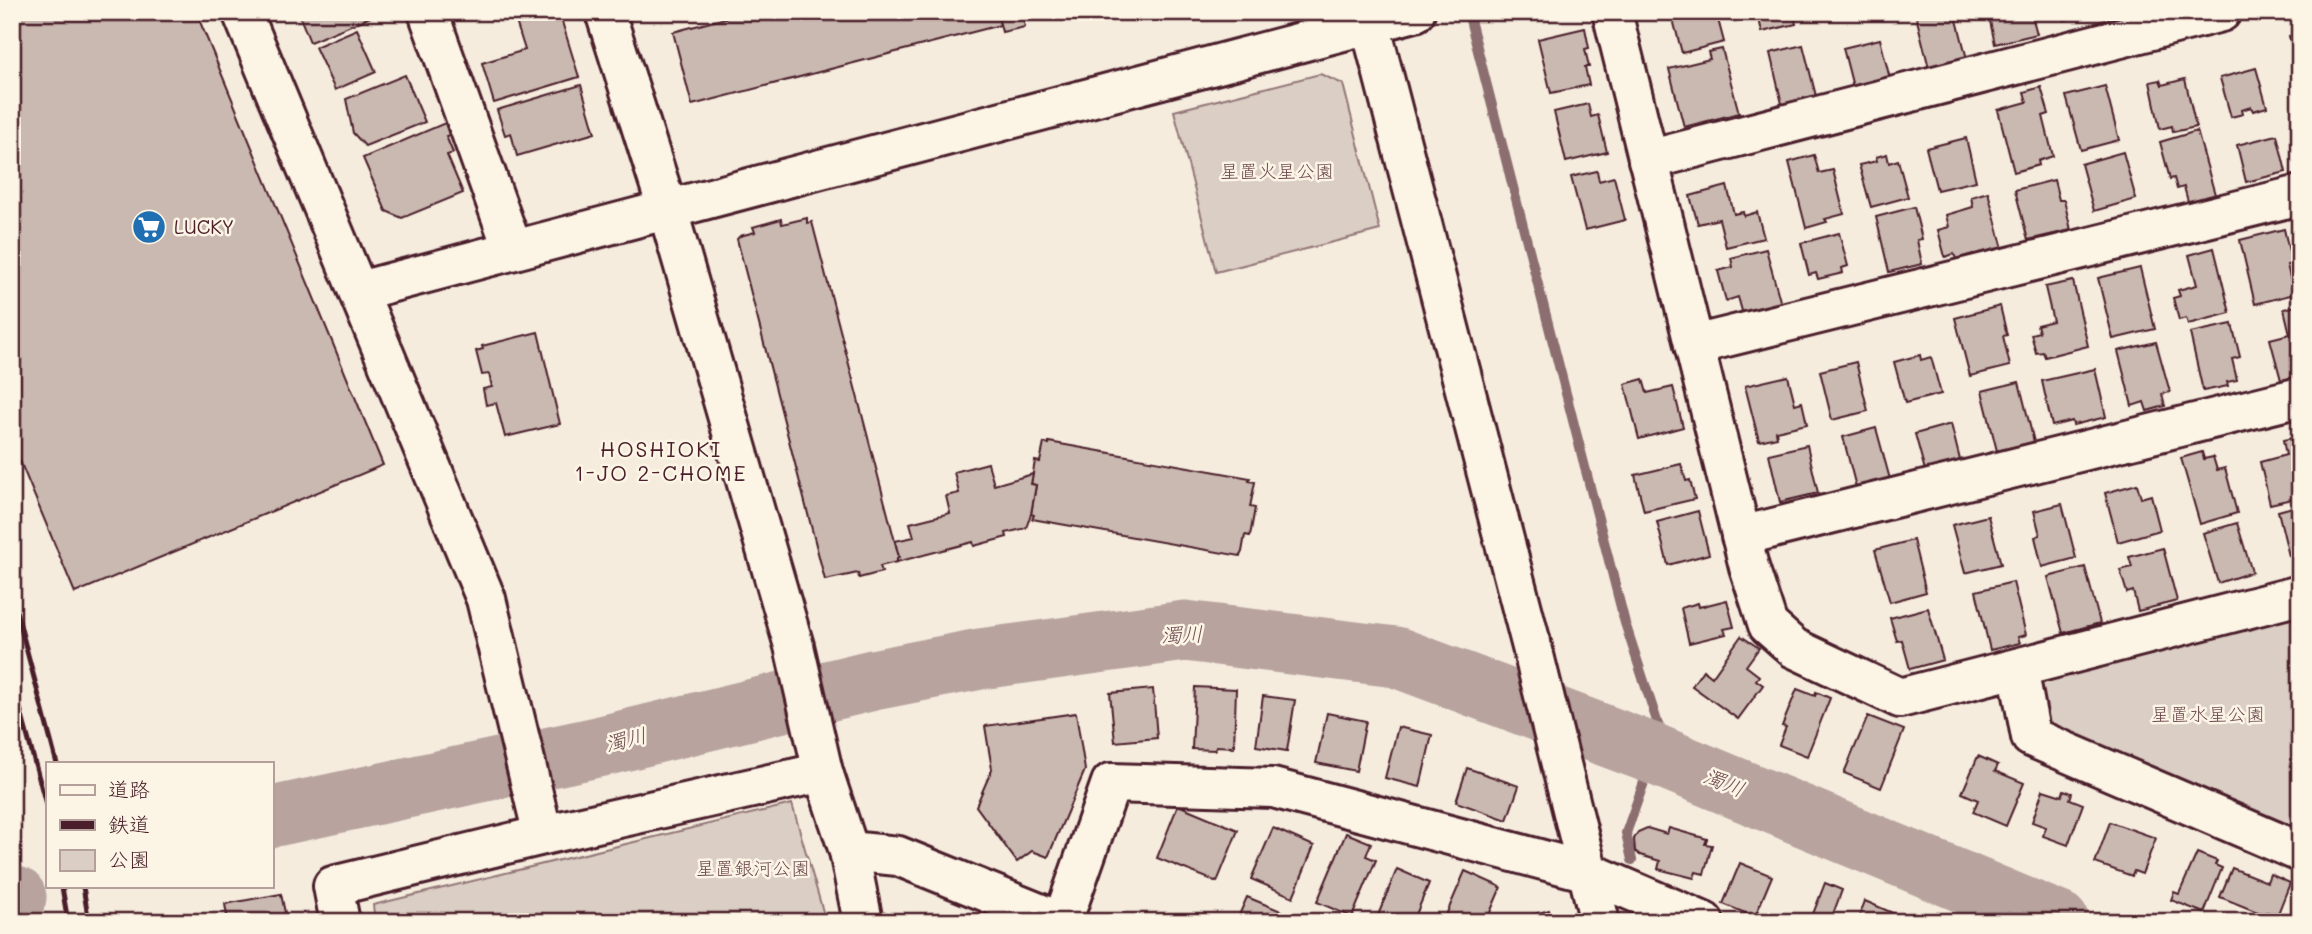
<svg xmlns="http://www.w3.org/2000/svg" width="2312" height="934" font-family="Mali,'Klee One',sans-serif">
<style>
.green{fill:#dbcec4;stroke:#927678;stroke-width:2}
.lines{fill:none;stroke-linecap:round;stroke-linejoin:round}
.stream{stroke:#8c6e70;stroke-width:10}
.river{stroke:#b8a39e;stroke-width:61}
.building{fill:#cab9b1;stroke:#4a1f2b;stroke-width:2}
.minor-casing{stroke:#4a1f2b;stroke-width:44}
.minor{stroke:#fcf5e5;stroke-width:38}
.rail{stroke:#4a1f2b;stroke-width:5}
.labels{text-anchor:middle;stroke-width:5;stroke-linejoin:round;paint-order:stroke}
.park-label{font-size:19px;fill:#6e4b51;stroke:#fcf5e5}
.poi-label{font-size:19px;fill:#4a1f2b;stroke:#fcf5e5;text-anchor:start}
.neighbourhood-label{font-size:21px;letter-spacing:2px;fill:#4a1f2b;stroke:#fcf5e5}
.water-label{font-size:21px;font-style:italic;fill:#704d53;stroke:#fcf5e5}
</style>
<rect width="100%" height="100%" fill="#f5ecde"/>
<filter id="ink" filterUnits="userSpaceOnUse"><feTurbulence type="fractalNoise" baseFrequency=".0143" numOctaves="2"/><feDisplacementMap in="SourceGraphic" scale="14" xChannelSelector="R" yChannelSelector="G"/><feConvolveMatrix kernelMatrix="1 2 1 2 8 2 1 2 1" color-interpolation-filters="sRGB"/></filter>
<g filter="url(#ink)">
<g class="green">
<path d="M1320,74l23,10 37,146 -164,42 -42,-161z"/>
<path d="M2300,595v257l-269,-115 -13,-69z"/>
<path d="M792,804l34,118h-451l-2,-17z"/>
</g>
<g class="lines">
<g class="stream">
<path d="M1468,12l157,611 45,138"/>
<path d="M1632,860l-6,-27 28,-79"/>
</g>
<g class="river">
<path d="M271,817l331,-71 271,-66 107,-21 205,-28 211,26 258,97 405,168"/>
<path d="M12,902l4,-5"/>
</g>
</g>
<g class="building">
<path d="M12,12h184l187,453 -308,128 -63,-151z"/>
<path d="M298,12h73l2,4 -63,26z"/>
<path d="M513,12h46l20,65 -85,26 -12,-40 43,-13z"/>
<path d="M748,12h249l3,13 -308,80 -19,-73z"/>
<path d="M997,12h24l4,15 -23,5z"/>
<path d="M1671,12h45l8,30 -42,11z"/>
<path d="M1747,12h46l3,12 -34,8 -3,-13 -9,2z"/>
<path d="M1915,12h40l12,47 -38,9z"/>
<path d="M1988,12h43l6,22 -42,10z"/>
<path d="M2064,12h30l-29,8z"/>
<path d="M1585,28l4,20 -4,1 4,18h-4l4,18 -38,8 -13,-54z"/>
<path d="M357,29l19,43 -41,18 -20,-43z"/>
<path d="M2300,34v45l-11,-43z"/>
<path d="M1880,39l10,40 -37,8 -10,-39z"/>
<path d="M1803,45l14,55 -34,8 -13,-55z"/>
<path d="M1722,49l17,64 -55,14 -15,-58 41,-10 -2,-7z"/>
<path d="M2256,68l11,39 -14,4 -2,-4 -9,3 1,4 -12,3 -11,-39z"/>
<path d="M405,75l20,47 -60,24 -12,-13 -7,-34z"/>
<path d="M2185,79l11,48 -23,5 -1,-6 -12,3 -10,-47 10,-2 2,5z"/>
<path d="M581,85l14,48 -78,23 -6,-23 -6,2 -8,-25z"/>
<path d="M2105,86l14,54 -38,10 -15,-54z"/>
<path d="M2041,87l8,27 -6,2 10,40 -15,5 1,4 -25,7 -16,-62 29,-8 -3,-10z"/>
<path d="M1588,104l3,13 7,-2 9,37 -41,10 -12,-50z"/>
<path d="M445,123l4,12 -3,1 7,17 -6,2 16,38 -61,25 -16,-7 -23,-53z"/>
<path d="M2197,131l19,67 -27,7 -5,-18 -7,2 -3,-11 -4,1 -10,-37z"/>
<path d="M2277,135l9,37 -40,10 -9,-37z"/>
<path d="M1966,138l10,43 -39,9 -11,-42z"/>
<path d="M2123,152l13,47 -42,12 -13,-47z"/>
<path d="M1887,154l2,9 9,-3 10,37 -37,10 -12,-42 18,-4 -1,-4z"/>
<path d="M1814,155l5,18 14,-3 11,44 -19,5 2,3 -21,6 -17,-66z"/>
<path d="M1597,171l2,10 15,-4 11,43 -40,10 -14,-53z"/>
<path d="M2054,180l5,20h5l7,30 -43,10 -13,-50z"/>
<path d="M1727,186l7,28 9,-2 1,4 13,-4 7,26 -38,9 -7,-28 -21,5 -8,-28z"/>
<path d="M1988,192l15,57 -29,8 -1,-3 -17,5 -2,-5 -9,3 -7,-27 11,-3 -3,-12 27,-8 -2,-10z"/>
<path d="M1914,207l8,32 -5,1 5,24 -33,8 -13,-55z"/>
<path d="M807,218v5l5,-1 87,335 -2,1v4l-17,4 2,6 -23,6 -1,-5 -33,7 -88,-341 3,-3 15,-4 -2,-5 28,-8 1,5z"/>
<path d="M2284,229l8,35 -5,1 7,29 -39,10 -15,-64z"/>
<path d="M1839,233l9,33 -6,2 1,5 -25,6 -2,-6 -7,2 -8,-32z"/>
<path d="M2214,248l16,65 -42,11 -2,-6 -7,2 -6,-22 7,-2 -2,-6 19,-5 -8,-30z"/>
<path d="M1766,249l16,59 -38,10 -6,-21 -12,4 -8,-30 15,-4 -2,-9z"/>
<path d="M2140,268l15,61 -42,10 -15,-61z"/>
<path d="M2073,281l15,65 -43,11 -2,-5 -7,1 -5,-19 8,-2 -2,-7 16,-4 -8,-34z"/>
<path d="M2300,305v71l-19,4 -11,-41 20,-5 -6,-25z"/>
<path d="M2000,306l7,29 -4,1 7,30 -40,10 -15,-58z"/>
<path d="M2232,324l8,33 -8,2 5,21 -10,2 1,4 -25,5 -13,-58z"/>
<path d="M538,332l22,92 -55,13 -9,-34 -10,2 -3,-16 9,-2 -3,-13 -7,1 -6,-24 7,-2 -1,-3z"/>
<path d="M2156,342l14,50 -8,2 3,12 -18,5 -3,-9 -12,4 -14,-55z"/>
<path d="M1920,355l1,5 10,-3 10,37 -36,9 -11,-41z"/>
<path d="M1856,362l12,49 -36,9 -12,-49z"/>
<path d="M2095,369l11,48 -33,8 -1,-4 -20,5 -10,-45z"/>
<path d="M1788,376l7,28 7,-2 5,22 -31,7 1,6 -18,4 -14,-55z"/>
<path d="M1643,379l4,14 26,-6 10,40 -44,12 -14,-55z"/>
<path d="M2019,382l15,60 -37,9 -15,-60z"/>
<path d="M1951,424l10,40 -35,10 -11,-40z"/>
<path d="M1876,428l15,55 -34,8 -14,-54z"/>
<path d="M2297,437l3,11v49l-30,7 -10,-42 26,-7 -3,-15z"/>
<path d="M1049,442l201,36 -1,3 6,1 -5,25 5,1 -5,28 -5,-1 -3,17 -2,4 -208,-37 2,-4 -3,-1 5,-29 -5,-1 4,-23 5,1 4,-19 5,1z"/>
<path d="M1807,445l11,48 -38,9 -11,-48z"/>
<path d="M2202,452l2,7 9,-2 4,13 8,-2 12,45 -37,11 -19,-66z"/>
<path d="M988,463l6,22 39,-11 -2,10 5,1 -5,29 -5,14 -20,5 1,4 -33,9 -1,-4 -76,20v-4l2,-1 -4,-16 19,-4 -4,-14 40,-10 -4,-17 13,-3 -5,-21z"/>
<path d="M1681,464l5,17 4,-1 5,19 -51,12 -9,-36z"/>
<path d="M2137,484l4,14 10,-3 9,35 -42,12 -13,-49z"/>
<path d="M2062,504l14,54 -34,9 -7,-30 5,-2 -6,-24z"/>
<path d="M2300,505v48l-11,3 -11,-45z"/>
<path d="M1698,511l11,43 -41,11 -11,-43z"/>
<path d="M1988,516l13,48 -36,9 -13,-48z"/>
<path d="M2237,523l15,49 -34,11 -15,-50z"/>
<path d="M1913,540l13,52 -36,10 -15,-52z"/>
<path d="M2163,548l14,53 -39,10 -5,-20 -6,2 -7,-23 12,-3 -3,-10z"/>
<path d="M2085,567l15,56 -37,10 -15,-56z"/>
<path d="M2013,582l13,53 -8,2 2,6 -30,7 -14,-59z"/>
<path d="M1727,600l7,27 -10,2 2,5 -37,9 -8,-35 17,-5 1,4z"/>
<path d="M1928,608l15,52 -33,9 -8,-29 -5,1 -7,-23z"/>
<path d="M1741,636l18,12 -13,18 13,10 -3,4 7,5 -25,34 -46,-33 11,-16 9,7z"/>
<path d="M1195,687l41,2 -2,58 -18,-1 -1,4 -23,-1z"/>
<path d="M1153,689l4,49 -42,4 -5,-49z"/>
<path d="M1797,689l18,7 1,-4 14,6 -23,58 -28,-11 7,-18 -4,-1z"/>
<path d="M1263,696l32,4 -8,51 -31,-5z"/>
<path d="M1076,713l9,57 -37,87 -16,-6 -15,11 -41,-56 16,-37 -7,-43z"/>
<path d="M1327,713l39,8 -10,50 -40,-8z"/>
<path d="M1868,716l36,14 -23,58 -37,-15z"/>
<path d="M1398,727l34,8 -12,52 -35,-9z"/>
<path d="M1978,756l20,9 -3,6 29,12 -18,43 -33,-14 5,-12 -16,-7z"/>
<path d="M1467,768l52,18 -12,34 -51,-18z"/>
<path d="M2043,790l19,6 2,-6 8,3 -2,6 13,5 -15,41 -25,-9 3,-9 -14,-5z"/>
<path d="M1178,805l60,25 -21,52 -60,-24z"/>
<path d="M2110,822l46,16 -14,36 -8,-3 -2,5 -37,-13z"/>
<path d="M1273,828l41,18 -21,51 -42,-18z"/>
<path d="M1647,828l20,6 2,-6 38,11 -2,5 7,1 -8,29 -8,-2 -2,6 -36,-9 2,-8 -20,-6 -5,-4 -1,-12 4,-7z"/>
<path d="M1346,833l25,10 -5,13 10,4 -24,57 -35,-15z"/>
<path d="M2197,853l20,8 -2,4 7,3 -18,45 -33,-13 3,-8 5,2z"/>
<path d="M1740,863l32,13 -17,41 -32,-13z"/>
<path d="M2232,868l35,14 3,-8 20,9 -13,33 -10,-4 -2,3 -45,-18z"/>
<path d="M1397,869l32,14 -16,39h-33l-4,-2z"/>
<path d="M1465,871l36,16 -15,35h-43z"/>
<path d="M1825,883l17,7 -12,32h-30l3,-7 8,4z"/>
<path d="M281,894l6,28h-59l-3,-18z"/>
<path d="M1247,897l46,19 -2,6h-55z"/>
<path d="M2300,898v24h-9l-1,-1z"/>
<path d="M1865,901l37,16 -2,5h-43z"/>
<path d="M1549,910l3,12h-34l-1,-3z"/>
<path d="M936,914l20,8h-23z"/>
</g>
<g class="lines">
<g class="minor-casing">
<g id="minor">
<path d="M242,12l244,587 57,236"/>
<path d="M428,12l85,238"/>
<path d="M605,12l63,199 126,435 29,126 26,79 14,71"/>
<path d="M1367,12l166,639 67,271"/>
<path d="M1612,12l137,555 19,58 26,23 106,50 400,-103"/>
<path d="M1648,160l573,-148"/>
<path d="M359,291l1056,-279"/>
<path d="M1694,345l606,-150"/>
<path d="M1741,536l559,-139"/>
<path d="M2018,668l13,69 269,115"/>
<path d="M849,851l49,5 163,66"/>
<path d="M340,922l-7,-36 210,-51 280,-63"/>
<path d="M1062,922l49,-139 162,5 315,84 116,50"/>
</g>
</g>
<use href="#minor" class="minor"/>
<g class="rail">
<path d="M12,595l45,169"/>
<path d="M12,679l35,129"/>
<path d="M62,887l6,35"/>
<path d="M83,887l6,35"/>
</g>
</g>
</g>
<defs>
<g id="supermarket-disc" transform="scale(1.75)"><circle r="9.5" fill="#1f6fb2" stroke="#fcf5e5"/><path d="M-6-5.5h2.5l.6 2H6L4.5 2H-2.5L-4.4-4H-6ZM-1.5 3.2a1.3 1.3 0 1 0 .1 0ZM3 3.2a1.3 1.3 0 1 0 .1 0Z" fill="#fff"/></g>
</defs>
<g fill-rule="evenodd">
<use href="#supermarket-disc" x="149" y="227"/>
</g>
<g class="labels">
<g class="park-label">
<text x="1277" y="178">星置火星公園</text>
<text x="2208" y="721">星置水星公園</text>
<text x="753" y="875">星置銀河公園</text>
</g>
<g class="poi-label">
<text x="174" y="234">LUCKY</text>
</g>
<g class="neighbourhood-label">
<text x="661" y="457">HOSHIOKI<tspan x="661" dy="24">1-JO 2-CHOME</tspan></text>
</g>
<g class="water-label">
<text transform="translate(1182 635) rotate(-2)" y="7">濁川</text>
<text transform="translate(626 740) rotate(-14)" y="7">濁川</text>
<text transform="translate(1724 783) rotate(22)" y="7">濁川</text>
</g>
</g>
<rect width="2312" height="934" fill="none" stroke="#fcf5e5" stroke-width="42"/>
<rect x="21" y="21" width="2270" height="892" fill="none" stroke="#4a1f2b" stroke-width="2.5" filter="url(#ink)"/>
<rect x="46" y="762" width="228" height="126" fill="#fcf5e5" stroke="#b59f9b" stroke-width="2"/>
<rect x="60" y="785" width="35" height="10" fill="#fcf5e5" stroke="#b59f9b" stroke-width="2"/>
<text x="108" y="797" font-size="21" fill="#4a1f2b">道路</text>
<rect x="60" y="820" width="35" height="10" fill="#4a1f2b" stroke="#b59f9b" stroke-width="2"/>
<text x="108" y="832" font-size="21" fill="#4a1f2b">鉄道</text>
<rect x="60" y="850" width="35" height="21" fill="#dbcec4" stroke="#b59f9b" stroke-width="2"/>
<text x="108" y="867" font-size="21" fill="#4a1f2b">公園</text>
</svg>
